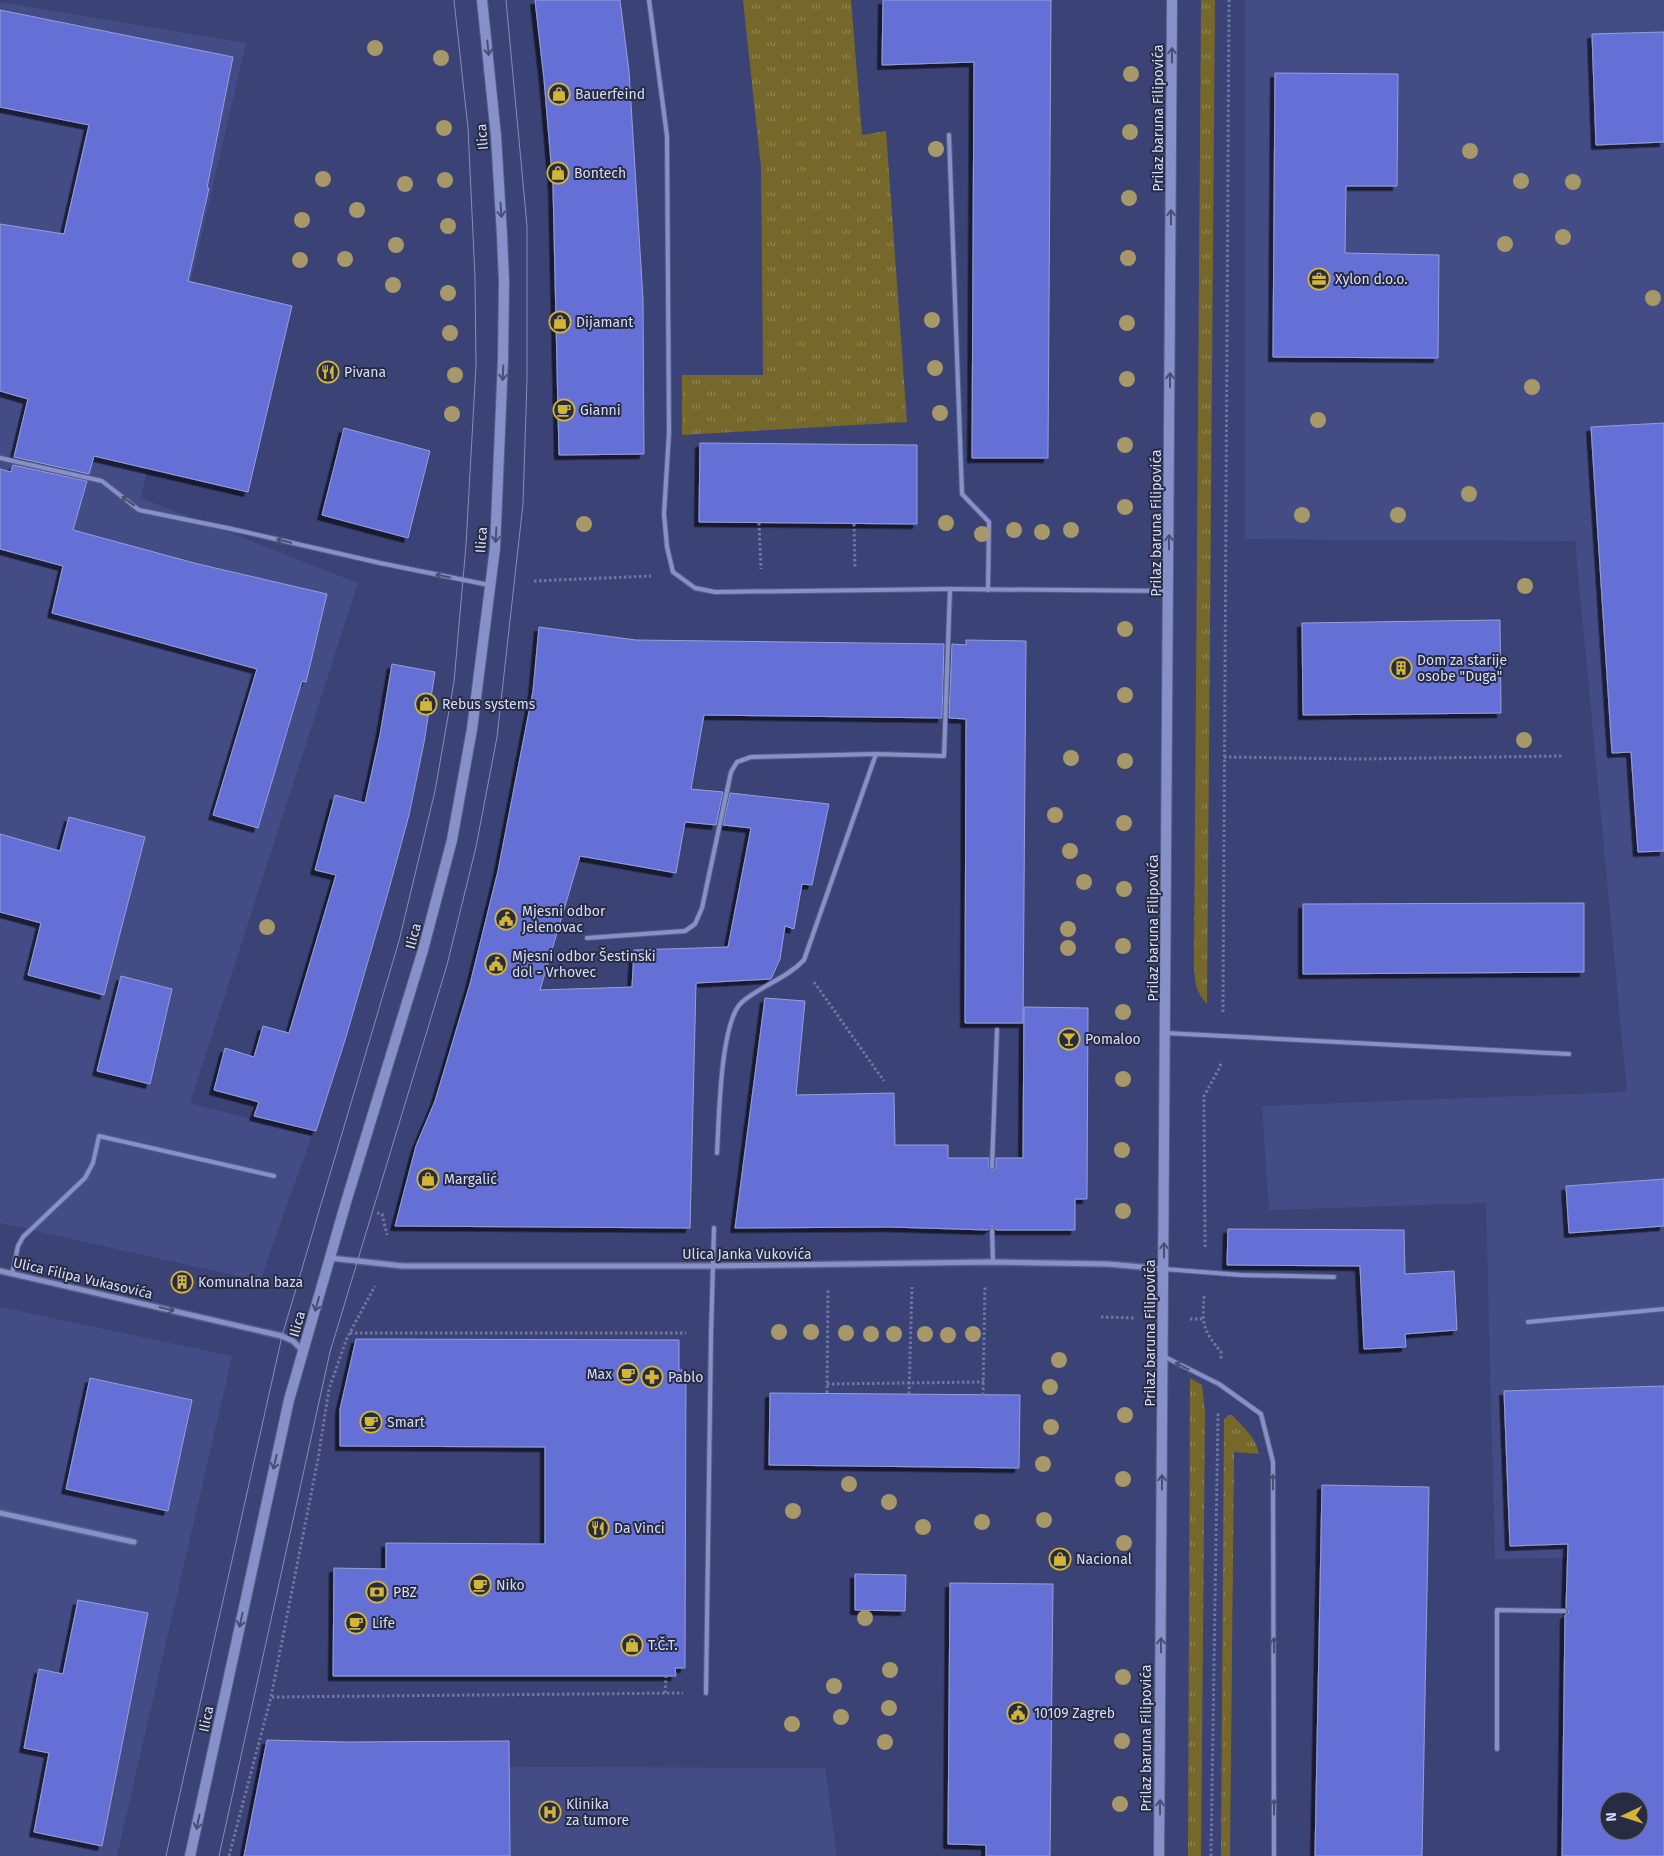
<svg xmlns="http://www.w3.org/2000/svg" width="1664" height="1856" font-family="'Fira Sans',sans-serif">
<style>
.built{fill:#444c86}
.grass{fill:url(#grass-tufts)}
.building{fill:#6570d7;stroke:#959fd9;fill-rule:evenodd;filter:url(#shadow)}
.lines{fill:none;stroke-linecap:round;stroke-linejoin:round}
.lane-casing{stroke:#595e88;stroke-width:6}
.street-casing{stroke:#595e88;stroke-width:8}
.secondary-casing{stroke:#595e88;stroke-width:12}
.path{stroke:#6f76a2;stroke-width:3;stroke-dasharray:2.5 2.5;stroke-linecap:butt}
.lane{stroke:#8691ca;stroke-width:4}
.street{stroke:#8691ca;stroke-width:5}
.secondary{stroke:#8691ca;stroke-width:10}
.tram{stroke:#868db7;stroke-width:1}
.tree{fill:#a69868}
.oneway{stroke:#494f72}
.labels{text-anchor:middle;stroke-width:4;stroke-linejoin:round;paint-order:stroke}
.poi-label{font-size:14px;fill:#d6ddfc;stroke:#282c43;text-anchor:start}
.street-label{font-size:14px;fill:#d6ddfc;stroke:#282c43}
</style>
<defs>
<pattern id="grass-tufts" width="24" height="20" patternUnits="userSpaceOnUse" patternTransform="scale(1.25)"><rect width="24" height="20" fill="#76682b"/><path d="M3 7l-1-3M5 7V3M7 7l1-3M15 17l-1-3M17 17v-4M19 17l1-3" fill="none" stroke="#8f8455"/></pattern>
<filter id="shadow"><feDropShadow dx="-4.5" dy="4.5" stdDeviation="0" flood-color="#0009"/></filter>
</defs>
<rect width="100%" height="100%" fill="#3b4275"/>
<g class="built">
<path d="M1245,0h419v1556l-169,3 -9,-356 -217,7 -7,-104 365,-14 -52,-551 -330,-2z"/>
<path d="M0,2l246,41 -105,455 217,85 -168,520 122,32 -52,146 -260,-58z"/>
<path d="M0,1307l232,49 -115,500h-117z"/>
<path d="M280,1766l545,2 12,88h-578z"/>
</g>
<g class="grass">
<path d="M743,0h108l11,135 24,-4 21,291 -225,13v-60h81l-2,-207z"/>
<path d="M1201,0h14l-8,1004c-12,-13 -12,-22 -13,-39z"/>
<path d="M1190,1378l12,7 3,27 -4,444h-13z"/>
<path d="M1228,1415h4c11,12 24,22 27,39l-25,-2 -4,404h-9l3,-436z"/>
</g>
<g class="building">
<path d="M535,0h85l9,71 14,228 1,155 -85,1 -6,-269 -9,-107z"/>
<path d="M883,0h168l-3,458h-76l2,-396 -92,3z"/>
<path d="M0,10l233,47 -26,131h2l-21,93 104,25 -44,186 -154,-36 -5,18 -75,-17 14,-58 -28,-8v-167l64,10 25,-109 -89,-18z"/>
<path d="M1664,32v110l-68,3 -4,-111z"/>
<path d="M1275,73l123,1 -1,112h-51l-1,67 94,2 -1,103 -165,-1z"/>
<path d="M1664,423v428l-26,1 -7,-100 -19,1 -21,-326z"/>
<path d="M344,428l86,23 -22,87 -86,-23z"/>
<path d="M700,443l217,2v79l-218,-2z"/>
<path d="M13,465l74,16 -14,49 125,34 129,30 -21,88 -4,-1 -44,147 -45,-13 44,-146 -205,-56 11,-47 -63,-17v-80l11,3z"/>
<path d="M1500,620l1,93 -198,2 -1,-92z"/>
<path d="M539,627l97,13 308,4 -2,74 -238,-3 -13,74 32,3 -7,33 -31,-3 -9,51 -96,-17 -40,134 92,-3 2,-37 94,-3 23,-119 -28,-3 7,-32 99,11 -17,81 -10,-1 -8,45 -9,-3 -5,33 -9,20 -75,4 -6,245 -295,-2 21,-80 19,-45 35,-117 28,-113 35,-180z"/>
<path d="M966,640l60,1 -3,382h-58l1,-304 -17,-1 3,-74 14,1z"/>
<path d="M392,664l43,8 -11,71 -15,72 -20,74 -43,148 -30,94 -62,-15 5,-14 -45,-12 11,-42 29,9 9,-31 26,7 47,-158 -21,-5 20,-75 30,8 15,-68z"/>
<path d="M69,817l76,20 -41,158 -76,-20 13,-52 -41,-11v-78l60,17z"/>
<path d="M1584,903v69l-281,2v-70z"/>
<path d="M121,976l51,13 -22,95 -53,-13z"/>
<path d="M765,998l40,3 -9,94 98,-2 1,52h53v13h41v10l3,3 4,-3v-10h27l1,-151 64,1 -1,191h-12v31h-79l-4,-4 -4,4 -98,-3 -155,1z"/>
<path d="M1664,1179v47l-95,7 -3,-47z"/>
<path d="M1228,1229l176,1 1,44 49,-3 3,59 -52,4 1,13 -42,2 -4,-83 -133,-1z"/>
<path d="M356,1339l323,1v30h7l-1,298h-10l1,8h-343l1,-108 52,1v-26l159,1v-97l-205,-1v-37z"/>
<path d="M90,1378l102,22 -24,111 -102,-22z"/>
<path d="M1664,1386v470h-102l3,-241 4,-3 -3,-5 2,-63 -58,2 -6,-155zM1609,1801h30v30h-30z"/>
<path d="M770,1393l250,2 -1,73 -250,-3z"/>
<path d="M1322,1485l107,2 -7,369h-107z"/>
<path d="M855,1574l51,1 -1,36 -50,-1z"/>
<path d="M950,1583l103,1 -3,272h-64v-11l-38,-1z"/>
<path d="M78,1600l70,13 -46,233 -68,-14 15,-79 -25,-5 15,-79 24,5z"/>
<path d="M267,1740l78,2 164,-1 1,115h-266z"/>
</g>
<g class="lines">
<g class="lane-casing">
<g id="lane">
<path d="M649,0l18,136 2,297 -5,81 3,33 6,25 22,16 20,4 235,-3 217,2"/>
<path d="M949,135l13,359 27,28 -1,68"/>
<path d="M0,458l102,23 37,29 93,19 148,34 109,22"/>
<path d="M587,938l98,-7 10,-7 7,-16 29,-136 6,-10 14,-5 125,-3"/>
<path d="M1165,1033l404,21"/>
<path d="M717,1153c2,-32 3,-129 24,-150 19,-17 45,-24 63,-43l72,-206 68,2 6,-167"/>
<path d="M992,1167l5,-137"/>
<path d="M992,1230l1,32"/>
<path d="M1164,1269l77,6 93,2"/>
<path d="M12,1274l6,-28 5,-9 62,-59 8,-15 6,-27 175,40"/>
<path d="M1528,1322l136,-13"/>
<path d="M1165,1357l54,27 42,30 12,48 1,394"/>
<path d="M706,1693l5,-359 3,-106"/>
<path d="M1497,1749v-139l68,1"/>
</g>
</g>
<g class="street-casing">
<g id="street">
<path d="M330,1258l73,8h309l281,-4 115,2 56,5"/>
<path d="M0,1271l282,65 11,5 10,10"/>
<path d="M0,1513l134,29"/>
</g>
</g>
<g class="secondary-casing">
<g id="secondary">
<path d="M190,1856l99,-456 57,-198 77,-252 29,-110 20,-111 23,-181 8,-189 1,-77 -2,-47 -6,-99 -14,-136"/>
<path d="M1159,1856l13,-1856"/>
</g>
</g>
<g class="path">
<path d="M759,523l2,46"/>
<path d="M854,524l1,44"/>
<path d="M534,581l117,-5"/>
<path d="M1224,757l134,2 206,-3"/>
<path d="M814,982l70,99"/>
<path d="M1223,1012l6,-1012"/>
<path d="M377,1213l5,1 5,21"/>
<path d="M1205,1247l-1,-151 16,-29 1,-6"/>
<path d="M1204,1296c-2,29 -1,34 17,56v7"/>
<path d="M1101,1317l34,1"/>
<path d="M1190,1319h12"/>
<path d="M350,1333h336"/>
<path d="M827,1384l157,-2"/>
<path d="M827,1393l1,-104"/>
<path d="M909,1394l3,-107"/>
<path d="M983,1395l2,-109"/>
<path d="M665,1693l1,-17"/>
<path d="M272,1697l411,-4"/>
<path d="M229,1856l42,-159 47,-238 11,-70 18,-51 28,-52"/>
<path d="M1211,1856l7,-443"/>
</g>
<use href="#lane" class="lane"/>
<use href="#street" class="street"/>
<use href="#secondary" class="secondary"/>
<g class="tram">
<path d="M166,1856l116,-520 117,-395 36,-150 19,-109 12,-137 10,-180 -1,-88 -7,-149 -14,-128"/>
<path d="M219,1856l111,-504 117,-387 29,-118 21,-110 26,-233 4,-125v-153l-21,-226"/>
</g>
</g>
<g class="tree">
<circle cx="375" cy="48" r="8"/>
<circle cx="441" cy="58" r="8"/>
<circle cx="1131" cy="74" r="8"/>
<circle cx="444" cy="128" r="8"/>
<circle cx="1130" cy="132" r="8"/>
<circle cx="936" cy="149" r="8"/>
<circle cx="1470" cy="151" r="8"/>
<circle cx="323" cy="179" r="8"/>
<circle cx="445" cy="180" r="8"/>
<circle cx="1521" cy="181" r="8"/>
<circle cx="1573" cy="182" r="8"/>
<circle cx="405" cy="184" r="8"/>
<circle cx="1129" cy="198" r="8"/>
<circle cx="357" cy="210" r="8"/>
<circle cx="302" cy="220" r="8"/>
<circle cx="448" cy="226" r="8"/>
<circle cx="1563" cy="237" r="8"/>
<circle cx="1505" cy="244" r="8"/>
<circle cx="396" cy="245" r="8"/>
<circle cx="1128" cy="258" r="8"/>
<circle cx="345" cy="259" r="8"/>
<circle cx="300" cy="260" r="8"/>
<circle cx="393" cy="285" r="8"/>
<circle cx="448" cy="293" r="8"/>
<circle cx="1653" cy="298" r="8"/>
<circle cx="932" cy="320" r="8"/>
<circle cx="1127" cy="323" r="8"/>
<circle cx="450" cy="333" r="8"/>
<circle cx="935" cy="368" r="8"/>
<circle cx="455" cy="375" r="8"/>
<circle cx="1127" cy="379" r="8"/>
<circle cx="1532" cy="387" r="8"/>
<circle cx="940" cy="413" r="8"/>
<circle cx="452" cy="414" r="8"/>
<circle cx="1318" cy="420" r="8"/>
<circle cx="1125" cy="445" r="8"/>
<circle cx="1469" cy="494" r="8"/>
<circle cx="1125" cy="507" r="8"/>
<circle cx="1302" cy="515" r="8"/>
<circle cx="1398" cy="515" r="8"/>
<circle cx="946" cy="523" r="8"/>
<circle cx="584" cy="524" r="8"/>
<circle cx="1014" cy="530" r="8"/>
<circle cx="1071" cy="530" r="8"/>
<circle cx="1042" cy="532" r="8"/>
<circle cx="982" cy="534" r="8"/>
<circle cx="1525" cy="586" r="8"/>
<circle cx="1125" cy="629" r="8"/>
<circle cx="1125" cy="695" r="8"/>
<circle cx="1524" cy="740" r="8"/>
<circle cx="1071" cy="758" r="8"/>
<circle cx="1125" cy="761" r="8"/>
<circle cx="1055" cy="815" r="8"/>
<circle cx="1124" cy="823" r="8"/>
<circle cx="1070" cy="851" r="8"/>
<circle cx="1084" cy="882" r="8"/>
<circle cx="1124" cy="889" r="8"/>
<circle cx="267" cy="927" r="8"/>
<circle cx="1068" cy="929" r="8"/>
<circle cx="1123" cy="946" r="8"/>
<circle cx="1068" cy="948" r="8"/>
<circle cx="1123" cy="1012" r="8"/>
<circle cx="1123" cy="1079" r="8"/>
<circle cx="1122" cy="1150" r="8"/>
<circle cx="1123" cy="1211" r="8"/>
<circle cx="779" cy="1332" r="8"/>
<circle cx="811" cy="1332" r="8"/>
<circle cx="846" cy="1333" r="8"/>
<circle cx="871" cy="1334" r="8"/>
<circle cx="894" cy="1334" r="8"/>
<circle cx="925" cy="1334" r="8"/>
<circle cx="973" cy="1334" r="8"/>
<circle cx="948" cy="1335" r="8"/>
<circle cx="1059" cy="1360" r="8"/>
<circle cx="1050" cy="1387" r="8"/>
<circle cx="1125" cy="1415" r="8"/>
<circle cx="1051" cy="1427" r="8"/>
<circle cx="1043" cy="1464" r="8"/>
<circle cx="1123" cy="1479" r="8"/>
<circle cx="849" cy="1484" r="8"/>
<circle cx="889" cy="1502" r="8"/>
<circle cx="793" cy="1511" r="8"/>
<circle cx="1044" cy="1520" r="8"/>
<circle cx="982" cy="1522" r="8"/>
<circle cx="923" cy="1527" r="8"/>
<circle cx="1124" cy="1543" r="8"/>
<circle cx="865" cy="1618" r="8"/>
<circle cx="890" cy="1670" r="8"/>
<circle cx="1123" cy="1677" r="8"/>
<circle cx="834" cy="1686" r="8"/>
<circle cx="889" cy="1708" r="8"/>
<circle cx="841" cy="1717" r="8"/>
<circle cx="792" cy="1724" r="8"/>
<circle cx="1122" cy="1741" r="8"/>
<circle cx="885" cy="1742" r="8"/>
<circle cx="1120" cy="1804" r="8"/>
</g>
<defs><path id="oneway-shaft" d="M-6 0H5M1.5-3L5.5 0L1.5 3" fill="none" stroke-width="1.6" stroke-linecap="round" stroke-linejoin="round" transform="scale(1.25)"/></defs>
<g class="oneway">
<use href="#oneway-shaft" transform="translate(488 48) rotate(84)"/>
<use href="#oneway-shaft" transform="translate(1172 55) rotate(-90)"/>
<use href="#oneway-shaft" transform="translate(501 210) rotate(86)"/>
<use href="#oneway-shaft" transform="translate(1171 217) rotate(-90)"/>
<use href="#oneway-shaft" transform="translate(503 373) rotate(92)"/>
<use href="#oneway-shaft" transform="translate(1170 380) rotate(-90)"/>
<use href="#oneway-shaft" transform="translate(128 501) rotate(-144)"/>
<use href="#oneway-shaft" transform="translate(496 535) rotate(93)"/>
<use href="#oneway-shaft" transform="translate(284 541) rotate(-167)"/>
<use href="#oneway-shaft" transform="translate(1169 542) rotate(-90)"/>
<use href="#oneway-shaft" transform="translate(443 576) rotate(-168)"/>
<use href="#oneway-shaft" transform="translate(1164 1250) rotate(-90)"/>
<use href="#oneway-shaft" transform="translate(317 1304) rotate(106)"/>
<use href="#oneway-shaft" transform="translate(167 1309) rotate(13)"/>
<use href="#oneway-shaft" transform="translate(1182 1366) rotate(-153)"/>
<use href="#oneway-shaft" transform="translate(275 1462) rotate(103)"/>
<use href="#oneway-shaft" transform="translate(1162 1482) rotate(-90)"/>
<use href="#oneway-shaft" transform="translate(1273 1482) rotate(-90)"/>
<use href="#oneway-shaft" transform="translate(241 1620) rotate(102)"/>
<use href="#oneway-shaft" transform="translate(1161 1645) rotate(-90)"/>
<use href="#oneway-shaft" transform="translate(1274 1645) rotate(-90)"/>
<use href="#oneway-shaft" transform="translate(1160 1807) rotate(-90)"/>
<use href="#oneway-shaft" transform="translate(1274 1807) rotate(-90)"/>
<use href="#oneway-shaft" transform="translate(198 1822) rotate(102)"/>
</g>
<defs>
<g id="shop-ring" transform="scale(1.125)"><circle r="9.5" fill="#282c43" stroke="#d3b635" stroke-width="1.5"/><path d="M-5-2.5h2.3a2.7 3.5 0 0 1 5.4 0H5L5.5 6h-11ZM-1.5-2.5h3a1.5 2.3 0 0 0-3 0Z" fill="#d3b635"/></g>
<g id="office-ring" transform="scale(1.125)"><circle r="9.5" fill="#282c43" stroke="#d3b635" stroke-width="1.5"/><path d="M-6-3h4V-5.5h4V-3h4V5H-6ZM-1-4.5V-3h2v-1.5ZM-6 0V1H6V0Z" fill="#d3b635"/></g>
<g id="restaurant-ring" transform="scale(1.125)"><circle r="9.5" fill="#282c43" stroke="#d3b635" stroke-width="1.5"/><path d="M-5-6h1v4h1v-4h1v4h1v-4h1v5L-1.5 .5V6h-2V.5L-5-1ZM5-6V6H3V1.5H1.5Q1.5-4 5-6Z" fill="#d3b635"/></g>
<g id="cafe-ring" transform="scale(1.125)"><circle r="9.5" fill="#282c43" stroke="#d3b635" stroke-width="1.5"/><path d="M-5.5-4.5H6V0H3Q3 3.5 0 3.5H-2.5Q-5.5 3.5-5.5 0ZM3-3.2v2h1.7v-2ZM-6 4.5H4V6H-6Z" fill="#d3b635"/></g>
<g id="building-ring" transform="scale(1.125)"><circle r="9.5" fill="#282c43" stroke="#d3b635" stroke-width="1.5"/><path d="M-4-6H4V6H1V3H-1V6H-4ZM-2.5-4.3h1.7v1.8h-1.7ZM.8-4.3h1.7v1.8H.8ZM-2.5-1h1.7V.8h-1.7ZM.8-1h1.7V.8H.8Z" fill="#d3b635"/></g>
<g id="civic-ring" transform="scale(1.125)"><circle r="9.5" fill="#282c43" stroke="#d3b635" stroke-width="1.5"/><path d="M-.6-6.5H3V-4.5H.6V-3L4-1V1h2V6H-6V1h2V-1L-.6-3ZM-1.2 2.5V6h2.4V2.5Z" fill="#d3b635"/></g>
<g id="bar-ring" transform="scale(1.125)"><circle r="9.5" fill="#282c43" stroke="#d3b635" stroke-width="1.5"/><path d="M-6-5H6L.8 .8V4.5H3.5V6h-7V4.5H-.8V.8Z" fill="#d3b635"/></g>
<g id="pharmacy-ring" transform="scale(1.125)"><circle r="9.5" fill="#282c43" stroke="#d3b635" stroke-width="1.5"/><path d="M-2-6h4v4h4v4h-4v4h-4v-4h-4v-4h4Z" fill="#d3b635"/></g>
<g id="bank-ring" transform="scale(1.125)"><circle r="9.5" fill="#282c43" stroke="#d3b635" stroke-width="1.5"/><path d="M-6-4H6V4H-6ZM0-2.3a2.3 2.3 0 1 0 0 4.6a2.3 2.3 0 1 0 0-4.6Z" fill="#d3b635"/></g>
<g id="hospital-ring" transform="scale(1.125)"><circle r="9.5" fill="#282c43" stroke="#d3b635" stroke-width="1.5"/><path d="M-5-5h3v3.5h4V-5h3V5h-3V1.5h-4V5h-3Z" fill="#d3b635"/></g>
</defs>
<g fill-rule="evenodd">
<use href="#shop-ring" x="559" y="94"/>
<use href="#shop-ring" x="558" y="173"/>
<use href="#office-ring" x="1319" y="279"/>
<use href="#shop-ring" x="560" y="322"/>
<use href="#restaurant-ring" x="328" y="372"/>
<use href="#cafe-ring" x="564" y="410"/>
<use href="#building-ring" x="1401" y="668"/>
<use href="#shop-ring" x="426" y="704"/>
<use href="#civic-ring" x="506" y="919"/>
<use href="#civic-ring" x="496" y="964"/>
<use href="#bar-ring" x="1069" y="1039"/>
<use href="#shop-ring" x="428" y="1179"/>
<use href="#building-ring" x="182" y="1282"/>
<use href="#cafe-ring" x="628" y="1374"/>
<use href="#pharmacy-ring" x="652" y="1377"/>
<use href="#cafe-ring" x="371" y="1422"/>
<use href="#restaurant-ring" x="598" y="1528"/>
<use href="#shop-ring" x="1060" y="1559"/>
<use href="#cafe-ring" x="480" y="1585"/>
<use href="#bank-ring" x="377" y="1592"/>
<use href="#cafe-ring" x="356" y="1623"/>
<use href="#shop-ring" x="632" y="1645"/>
<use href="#civic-ring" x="1018" y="1713"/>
<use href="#hospital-ring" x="550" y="1812"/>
</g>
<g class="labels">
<g class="poi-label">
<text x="575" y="99">Bauerfeind</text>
<text x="574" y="178">Bontech</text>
<text x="1335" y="284">Xylon d.o.o.</text>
<text x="576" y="327">Dijamant</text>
<text x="344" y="377">Pivana</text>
<text x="580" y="415">Gianni</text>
<text x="1417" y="665">Dom za starije<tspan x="1417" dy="16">osobe "Duga"</tspan></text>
<text x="442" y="709">Rebus systems</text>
<text x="522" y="916">Mjesni odbor<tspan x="522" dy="16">Jelenovac</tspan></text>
<text x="512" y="961">Mjesni odbor Šestinski<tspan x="512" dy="16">dol - Vrhovec</tspan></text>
<text x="1085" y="1044">Pomaloo</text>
<text x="444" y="1184">Margalić</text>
<text x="198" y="1287">Komunalna baza</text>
<text x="612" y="1379" text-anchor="end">Max</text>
<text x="668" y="1382">Pablo</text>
<text x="387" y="1427">Smart</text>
<text x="614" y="1533">Da Vinci</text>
<text x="1076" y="1564">Nacional</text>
<text x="496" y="1590">Niko</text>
<text x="393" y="1597">PBZ</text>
<text x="372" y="1628">Life</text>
<text x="648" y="1650">T.Č.T.</text>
<text x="1034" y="1718">10109 Zagreb</text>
<text x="566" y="1809">Klinika<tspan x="566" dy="16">za tumore</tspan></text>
</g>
<g class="street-label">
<text transform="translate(1158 118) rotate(-90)" y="5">Prilaz baruna Filipovića</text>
<text transform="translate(482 137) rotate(-94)" y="5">Ilica</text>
<text transform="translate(1156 523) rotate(-90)" y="5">Prilaz baruna Filipovića</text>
<text transform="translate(481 540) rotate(-86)" y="5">Ilica</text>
<text transform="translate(1153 928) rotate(-90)" y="5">Prilaz baruna Filipovića</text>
<text transform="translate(413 936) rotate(-75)" y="5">Ilica</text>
<text x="747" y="1259">Ulica Janka Vukovića</text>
<text transform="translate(83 1278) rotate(13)" y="5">Ulica Filipa Vukasovića</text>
<text transform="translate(297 1324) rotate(-74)" y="5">Ilica</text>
<text transform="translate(1150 1333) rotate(-90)" y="5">Prilaz baruna Filipovića</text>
<text transform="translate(206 1719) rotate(-78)" y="5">Ilica</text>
<text transform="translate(1146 1738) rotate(-90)" y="5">Prilaz baruna Filipovića</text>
</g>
</g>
<g transform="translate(1624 1816) rotate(266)"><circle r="24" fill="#282c43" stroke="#6e738d"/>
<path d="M0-4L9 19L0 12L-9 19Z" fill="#d3b635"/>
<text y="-8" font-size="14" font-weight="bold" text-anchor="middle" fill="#d6ddfc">N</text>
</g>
</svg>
